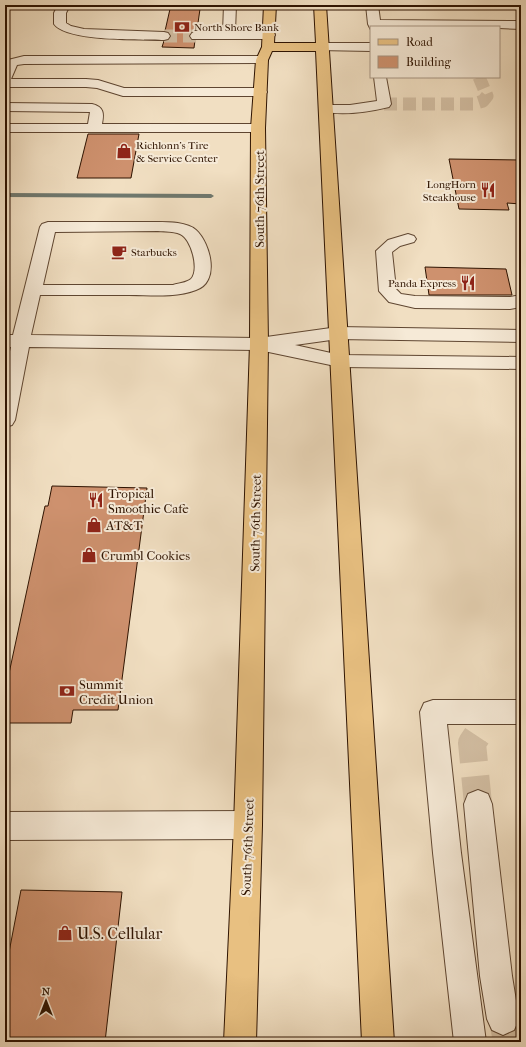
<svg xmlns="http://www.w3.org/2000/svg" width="526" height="1047" font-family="'IM FELL French Canon',serif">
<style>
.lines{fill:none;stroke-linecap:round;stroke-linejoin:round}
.stream{fill:#6f786e;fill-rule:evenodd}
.building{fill:#ce916e;stroke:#2e1301}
.minor-tunnel-far1{stroke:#d4c0a5;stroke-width:13;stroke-dasharray:13 6;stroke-linecap:butt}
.minor-tunnel{stroke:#d4c0a5;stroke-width:28;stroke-dasharray:28 14;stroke-linecap:butt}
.minor-casing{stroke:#5f4631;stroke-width:2}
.major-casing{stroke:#2e1301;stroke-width:2}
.minor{fill:#f6ead7;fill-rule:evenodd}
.major{fill:#e8c081;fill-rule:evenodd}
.labels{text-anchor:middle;stroke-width:4;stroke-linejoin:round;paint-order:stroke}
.far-poi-label{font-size:11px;fill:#2e1301;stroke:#f6ead7;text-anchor:start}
.street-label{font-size:13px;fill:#2e1301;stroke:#f6ead7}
.poi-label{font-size:13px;fill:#2e1301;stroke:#f6ead7;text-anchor:start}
.near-poi-label{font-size:16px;fill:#2e1301;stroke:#f6ead7;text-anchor:start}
</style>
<rect width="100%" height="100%" fill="#f1dfc2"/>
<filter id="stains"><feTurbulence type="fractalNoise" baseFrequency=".005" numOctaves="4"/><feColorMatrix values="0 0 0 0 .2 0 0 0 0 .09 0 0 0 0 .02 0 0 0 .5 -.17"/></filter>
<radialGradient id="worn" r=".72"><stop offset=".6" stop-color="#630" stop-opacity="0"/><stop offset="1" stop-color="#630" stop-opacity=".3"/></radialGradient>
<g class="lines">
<path class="stream" d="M5,193l206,1 3,2 -3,2 -206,-1z"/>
</g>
<g class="building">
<path d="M170,9h30l-3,21 -5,2 -3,3 2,5h4l-1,8 -32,-1 2,-6 4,-1 3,-3 -2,-5 -4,-1z"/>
<path d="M88,134h51l-8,44h-54z"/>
<path d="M449,159l72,1v44l-14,-1 2,7 -50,-1z"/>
<path d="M425,267l81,2 6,26h-83z"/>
<path d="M52,486l95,2 -29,222h-45l-2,13h-66v-31l40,-186h3z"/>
<path d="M21,890l101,2 -17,150h-100v-69z"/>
</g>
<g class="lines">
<g class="minor-tunnel-far1">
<path d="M164,36h32"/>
<path d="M384,104h90l9,-3 4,-5 -8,-19"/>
</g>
<g class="minor-tunnel">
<path d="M478,804l-6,-61 10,-15"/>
<path d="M503,1019l4,23"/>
</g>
<g class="minor-casing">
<g id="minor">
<path d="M58,5h12l-4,8v10l5,3 13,3 80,3 4,1 2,3 -2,3 -4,1c-23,-1 -97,2 -110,-16v-11z"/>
<path d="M224,5h12l-1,27 34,-1 4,1 2,3 -2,3 -4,1h-77l-2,-3 2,-3 4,-1h27z"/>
<path d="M366,5h12l2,15 141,1v8l-22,-1v-1h-128v3l-3,-6z"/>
<path d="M322,43h49v8l-53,-1 -2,-3 2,-3z"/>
<path d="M24,56h238l4,1 2,3 -2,3 -242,1 -7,1 -6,14h75l12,1 26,8h136l5,1 2,3 -2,3 -5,1h-137l-26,-8 -11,-1h-81l1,-24 2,-3z"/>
<path d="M374,77h12l5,27 -2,3c-21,5 -47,9 -68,4l-2,-3 2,-3h29l27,-4z"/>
<path d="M5,103l87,1c12,3 12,9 10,20h156l5,1 2,3 -2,3 -5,1h-253v-8h83l2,-12 -85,-1z"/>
<path d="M48,222h110c11,0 29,0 38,8 15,14 24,52 0,60 -21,8 -45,5 -67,5 -29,0 -59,0 -89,0l-9,40 228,3 79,-11 183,3v12l-183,-3 -43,6 45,10 181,2v12l-181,-2 -81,-17 -230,-3 -14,73 -3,5 -7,2v-54l6,-26h-6v-12h8l27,-108 2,-3zM158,231c7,1 15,0 22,3 11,4 20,36 11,45 -5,4 -12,4 -18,6h-130l12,-53z"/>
<path d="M408,234l6,2 2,3 -2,3 -14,4 -8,6 4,37 5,5 14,2 95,1 11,-2v12l-11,2 -95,-1 -26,-6 -10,-11 -3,-40 12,-11z"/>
<path d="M433,700h88v24h-74l14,129 25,189h-32l-21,-189 -13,-141 4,-9z"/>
<path d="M478,790l10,4 4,10 20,172 7,43 -5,11 -11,5 -11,-5 -5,-11 -7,-43 -16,-172 4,-10z"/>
<path d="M248,811l10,4 4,10 -4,10 -10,4 -243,1v-28z"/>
</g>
</g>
<g class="major-casing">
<path id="major" d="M264,5h12l-2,38h42l-2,-38h12l68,1037h-32l-46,-991h-44l-4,9 -3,68 3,216 -6,481 -6,217h-32l10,-217 16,-481 1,-216 5,-68 6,-13z"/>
</g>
<use href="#minor" class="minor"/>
<use href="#major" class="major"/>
</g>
<defs>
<g id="bank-bare" transform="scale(1.2)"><path d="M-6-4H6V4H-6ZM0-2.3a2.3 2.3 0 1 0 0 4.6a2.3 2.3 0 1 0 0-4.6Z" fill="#8f2418" stroke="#f6ead7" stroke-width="2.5" paint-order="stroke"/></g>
<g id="shop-bare" transform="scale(1.2)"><path d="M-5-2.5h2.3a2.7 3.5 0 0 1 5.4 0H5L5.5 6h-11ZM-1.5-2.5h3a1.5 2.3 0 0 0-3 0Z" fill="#8f2418" stroke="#f6ead7" stroke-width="2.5" paint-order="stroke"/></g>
<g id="restaurant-bare" transform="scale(1.2)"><path d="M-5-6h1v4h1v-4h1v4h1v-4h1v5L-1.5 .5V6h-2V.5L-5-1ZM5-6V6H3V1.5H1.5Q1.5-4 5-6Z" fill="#8f2418" stroke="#f6ead7" stroke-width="2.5" paint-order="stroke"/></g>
<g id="cafe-bare" transform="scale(1.2)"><path d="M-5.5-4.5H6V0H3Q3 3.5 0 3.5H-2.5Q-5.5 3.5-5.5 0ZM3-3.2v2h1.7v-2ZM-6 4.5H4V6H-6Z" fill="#8f2418" stroke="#f6ead7" stroke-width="2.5" paint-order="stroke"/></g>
</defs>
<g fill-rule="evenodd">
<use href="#bank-bare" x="182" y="27"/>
<use href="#shop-bare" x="124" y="151"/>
<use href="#restaurant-bare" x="488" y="190"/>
<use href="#cafe-bare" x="119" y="252"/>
<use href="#restaurant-bare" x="468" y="283"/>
<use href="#restaurant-bare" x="96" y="500"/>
<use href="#shop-bare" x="94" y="525"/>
<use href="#shop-bare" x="89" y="555"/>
<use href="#bank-bare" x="67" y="691"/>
<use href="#shop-bare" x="65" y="933"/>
</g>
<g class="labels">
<g class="far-poi-label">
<text x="194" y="31">North Shore Bank</text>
<text x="136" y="149">Richlonn's Tire<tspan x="136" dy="13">&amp; Service Center</tspan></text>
<text x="476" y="188" text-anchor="end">LongHorn<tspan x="476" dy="13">Steakhouse</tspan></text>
<text x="131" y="256">Starbucks</text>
<text x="456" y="287" text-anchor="end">Panda Express</text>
</g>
<g class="street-label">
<text transform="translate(259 199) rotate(-90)" y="5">South 76th Street</text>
<text transform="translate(255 523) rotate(-89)" y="5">South 76th Street</text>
<text transform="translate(247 847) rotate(-88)" y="5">South 76th Street</text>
</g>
<g class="poi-label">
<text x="108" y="498">Tropical<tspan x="108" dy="15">Smoothie Cafe</tspan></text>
<text x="106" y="530">AT&amp;T</text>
<text x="101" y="560">Crumbl Cookies</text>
<text x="79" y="689">Summit<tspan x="79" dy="15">Credit Union</tspan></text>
</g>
<g class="near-poi-label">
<text x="77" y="939">U.S. Cellular</text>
</g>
</g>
<rect width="526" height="1047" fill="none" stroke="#f1dfc2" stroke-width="20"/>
<rect x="6" y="6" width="514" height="1035" fill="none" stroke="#2e1301" stroke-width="2"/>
<rect x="10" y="10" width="506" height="1027" fill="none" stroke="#2e1301"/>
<rect x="370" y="26" width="130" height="52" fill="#f6ead7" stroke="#a69481"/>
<rect x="378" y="39" width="20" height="6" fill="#e8c081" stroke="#a69481"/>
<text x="406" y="46" font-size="12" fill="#2e1301">Road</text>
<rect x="378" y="56" width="20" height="12" fill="#ce916e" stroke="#a69481"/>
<text x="406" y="66" font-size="12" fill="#2e1301">Building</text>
<g transform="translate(46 1001)" stroke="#f6ead7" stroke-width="3" paint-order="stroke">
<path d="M0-3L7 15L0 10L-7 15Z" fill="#2e1301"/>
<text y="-6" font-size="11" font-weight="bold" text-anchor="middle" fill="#2e1301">N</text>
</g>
<rect width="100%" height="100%" filter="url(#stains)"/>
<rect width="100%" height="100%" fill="url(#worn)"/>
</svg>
